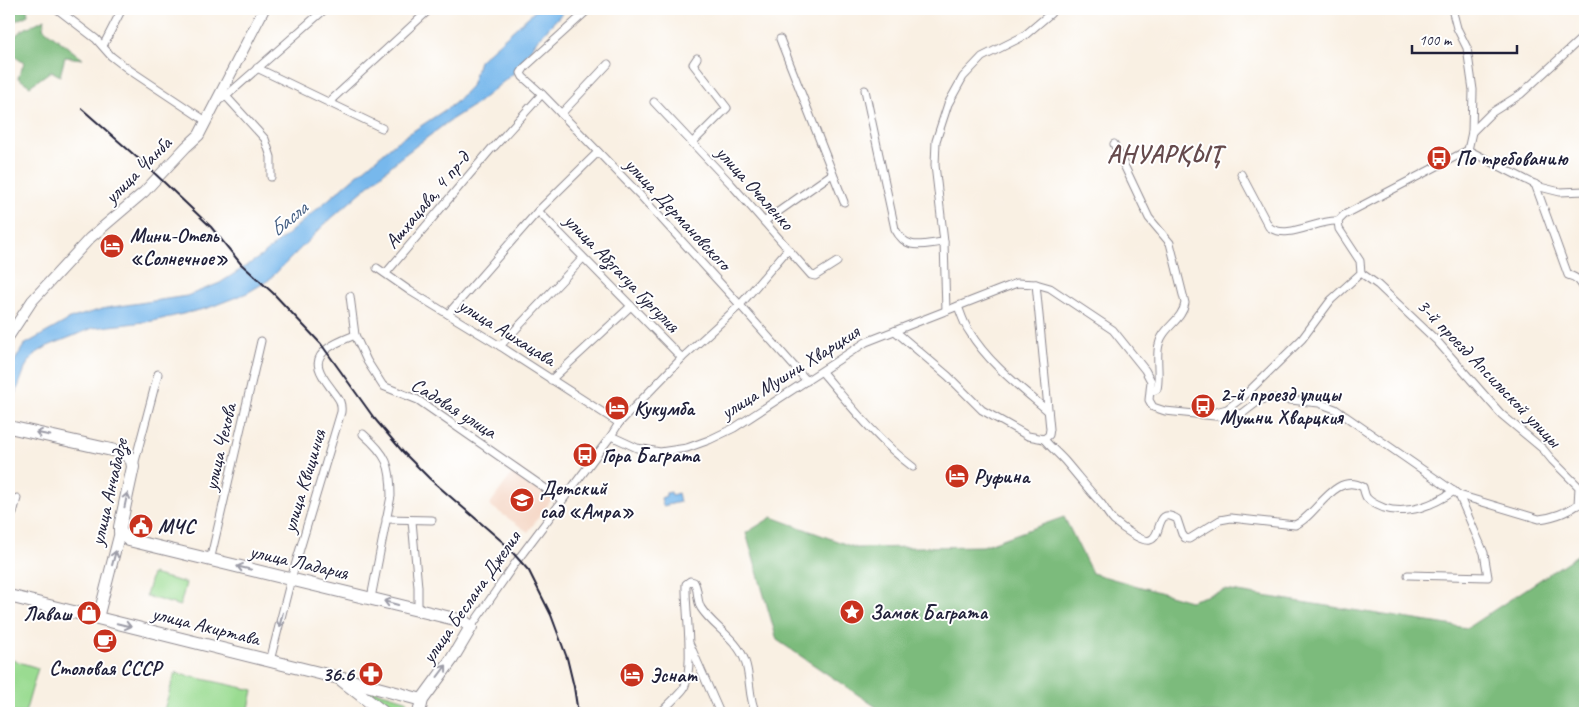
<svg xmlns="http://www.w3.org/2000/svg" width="1594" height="722" viewBox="0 0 1594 722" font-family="Caveat,sans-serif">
<rect width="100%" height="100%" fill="#fff"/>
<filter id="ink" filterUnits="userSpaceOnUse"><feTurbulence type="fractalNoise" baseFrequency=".02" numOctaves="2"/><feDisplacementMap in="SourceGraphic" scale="10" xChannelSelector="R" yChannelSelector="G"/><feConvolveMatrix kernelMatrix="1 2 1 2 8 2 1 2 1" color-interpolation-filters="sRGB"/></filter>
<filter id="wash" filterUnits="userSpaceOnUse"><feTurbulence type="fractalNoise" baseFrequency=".0096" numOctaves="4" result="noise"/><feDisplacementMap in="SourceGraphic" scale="20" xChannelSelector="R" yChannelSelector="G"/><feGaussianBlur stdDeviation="1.12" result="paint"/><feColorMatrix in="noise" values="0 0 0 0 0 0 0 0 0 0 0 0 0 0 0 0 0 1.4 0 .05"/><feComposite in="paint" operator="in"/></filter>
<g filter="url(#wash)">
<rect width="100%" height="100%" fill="#f9f0e3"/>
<!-- built -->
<path fill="#f4d3c0" d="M517 467 555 495 528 532 489 505Z"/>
<!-- green -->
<g fill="#9adb91" stroke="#5e7e66">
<path d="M152 574 186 583 180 606 146 596Z"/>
<path d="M9 659 38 668 25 713H9Z"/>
<path d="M175 673 253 690 248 713H163Z"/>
<path d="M357 686 406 700C408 705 406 709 403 713H394Z"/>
</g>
<!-- forest -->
<g fill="#7bbb7b" stroke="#4e6e5b">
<path d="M9 9H27L28 15 9 24Z"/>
<path d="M45 19 43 28 83 59 65 57 60 76 51 71 30 86 18 78 24 63 14 56H9V41L22 30Z"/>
<path d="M772 517 856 548 983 546 1064 517 1092 573 1190 601 1225 590 1467 628 1585 550V713H1089L1091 709 1064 713H885L777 640 746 533Z"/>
</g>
<!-- water -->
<g fill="#77b8ec" stroke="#4c6d94">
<path d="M537 9H566L538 39 514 73 476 104 449 121 400 158 325 224 269 280 247 293 208 308 153 321 93 328 48 346 35 354 26 366 9 411V371L24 345 72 318 106 308 187 296 220 283 263 255 395 143 454 104 471 86 479 61Z"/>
<path d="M671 492 672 495 678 493 680 502 663 506 661 498 666 496V493Z"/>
</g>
</g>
<g filter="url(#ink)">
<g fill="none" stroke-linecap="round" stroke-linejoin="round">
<defs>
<g id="street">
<path d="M57 9 96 39 111 56 128 69 206 121"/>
<path d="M589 9 525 67 521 73 523 77 542 94 639 194 740 305 807 381"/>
<path d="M1452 9 1457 28 1467 48 1473 90 1472 132 1468 150"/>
<path d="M780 39 844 202"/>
<path d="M103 46 122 9"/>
<path d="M257 68 382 128"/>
<path d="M865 90 895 229C907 252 922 244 944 242"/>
<path d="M224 94 265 139 271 157V177"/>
<path d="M217 101 225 97 325 9"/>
<path d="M329 102 430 9"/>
<path d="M654 102 731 184 811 275 815 276 837 262"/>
<path d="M561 114 608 64"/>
<path d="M1472 132 1491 113 1521 94 1585 35"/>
<path d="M692 143 727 108 693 64 697 58"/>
<path d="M1114 144 1149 218 1170 243 1185 303C1183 317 1170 324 1163 335 1153 350 1161 372 1157 389L1151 392"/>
<path d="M494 147 542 94"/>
<path d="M1468 150 1540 187 1560 192 1585 191"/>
<path d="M1241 174 1269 227C1287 241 1318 219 1338 221"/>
<path d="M1535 184 1568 275C1577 277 1581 282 1585 291"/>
<path d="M538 211 682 358"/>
<path d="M765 221 832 174"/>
<path d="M377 268 410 291 500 346 619 423"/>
<path d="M386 273 492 148"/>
<path d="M1361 273 1378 285 1437 341 1501 414 1543 449 1552 460 1579 487 1578 505"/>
<path d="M1036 284 1050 429 1049 435 1044 439"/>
<path d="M350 296 355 335 367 361 383 386 418 400 562 500"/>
<path d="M958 306C961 314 964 324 969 331 988 363 1020 387 1048 411"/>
<path d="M946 311 944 242 935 165 936 141 948 104 963 77 982 57 1024 36 1051 13 1052 9"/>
<path d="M448 314 538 211 598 152"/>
<path d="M895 331 948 376 982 410 1028 436 1044 439"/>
<path d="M500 346 583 258"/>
<path d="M822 372C850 405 878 441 913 467"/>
<path d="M551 380 631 306"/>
<path d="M1212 413 1227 409 1243 397 1302 339 1331 300 1361 273 1360 261 1339 229 1338 221 1344 215 1468 150"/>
<path d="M363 434C387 455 391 465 391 496L371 598"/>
<path d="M611 436 637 448 660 452 687 448 709 440 734 428 866 342 1017 283 1036 284 1050 288 1113 330 1145 370 1151 381 1149 400 1153 407 1165 411 1225 417 1243 413 1260 400 1271 398 1319 403 1335 409 1459 495 1539 519C1557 517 1571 511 1585 499"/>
<path d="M1044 439C1050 447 1058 453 1065 461 1077 475 1088 489 1100 502 1105 508 1108 515 1114 521 1120 526 1142 543 1150 540 1163 536 1155 506 1177 519L1182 534 1185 538 1189 539 1220 520 1231 518 1295 525C1317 516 1334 471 1363 487 1364 490 1365 496 1367 498 1371 503 1379 506 1384 508 1408 516 1435 504 1454 491"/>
<path d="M134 465 158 374"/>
<path d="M9 519 13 513 17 498"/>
<path d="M386 519 432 520"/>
<path d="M412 521 418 587V610"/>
<path d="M210 561 261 341"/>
<path d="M1408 575 1488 577 1484 553 1459 495"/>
<path d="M471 627 516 562 611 436 619 423 682 358 740 305 788 249"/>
<path d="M690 645 720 713"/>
<path d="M270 661 291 579 341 412C342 402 339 399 333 391 328 384 321 376 319 368 313 350 343 340 355 335"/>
<path d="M660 713C666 707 680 694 684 688 695 666 685 610 686 584L690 581 694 582C699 590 696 599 701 608 713 627 737 638 745 661 751 677 748 698 756 713"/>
</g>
<g id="secondary">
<path d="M9 336 32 301 90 238 144 192 186 147 199 135 264 9"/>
<path d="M98 618 120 532"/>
</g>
<g id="highway">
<path d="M9 427 116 451 128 456 132 461 133 467 120 527V532L129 540 463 621 471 627 452 659 422 700 419 713"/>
<path d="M9 596 339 678 384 713"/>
<path d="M344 679 422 700"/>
</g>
</defs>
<!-- street casing -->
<use href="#street" stroke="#8e898f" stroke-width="9"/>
<!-- secondary casing -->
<use href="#secondary" stroke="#8e898f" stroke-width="12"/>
<!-- highway casing -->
<use href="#highway" stroke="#8e898f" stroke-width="14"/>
<!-- street -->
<use href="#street" stroke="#fff" stroke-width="7"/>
<!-- secondary -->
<use href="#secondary" stroke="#fff" stroke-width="10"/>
<!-- highway -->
<use href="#highway" stroke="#fff" stroke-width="12"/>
<!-- rail -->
<path stroke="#22223b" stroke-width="2" d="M82 109 149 168 211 227 241 264 273 293 321 344 374 418 403 452 430 479 505 544 529 571 551 615 567 658 574 687 578 713"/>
</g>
<!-- one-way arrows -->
<defs><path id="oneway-shaft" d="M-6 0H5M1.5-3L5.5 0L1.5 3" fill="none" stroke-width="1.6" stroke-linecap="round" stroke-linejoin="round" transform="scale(1.25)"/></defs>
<g stroke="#9c9ca7">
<use href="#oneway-shaft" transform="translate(43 434) rotate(-168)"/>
<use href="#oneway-shaft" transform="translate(126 500) rotate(-78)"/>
<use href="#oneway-shaft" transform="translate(114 558) rotate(-75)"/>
<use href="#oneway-shaft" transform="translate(244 568) rotate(-167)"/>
<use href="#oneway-shaft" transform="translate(391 603) rotate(-165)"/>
<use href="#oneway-shaft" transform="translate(281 620) rotate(104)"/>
<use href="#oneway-shaft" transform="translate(124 625) rotate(14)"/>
<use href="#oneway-shaft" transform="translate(442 671) rotate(-53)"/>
</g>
</g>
<!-- icons -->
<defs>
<symbol id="bus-disc" viewBox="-11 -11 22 22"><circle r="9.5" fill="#c8321e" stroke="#fff"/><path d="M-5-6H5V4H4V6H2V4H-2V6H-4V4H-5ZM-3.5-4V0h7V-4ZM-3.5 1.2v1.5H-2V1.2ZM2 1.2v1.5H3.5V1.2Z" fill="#fff"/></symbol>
<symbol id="hotel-disc" viewBox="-11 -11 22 22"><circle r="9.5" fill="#c8321e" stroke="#fff"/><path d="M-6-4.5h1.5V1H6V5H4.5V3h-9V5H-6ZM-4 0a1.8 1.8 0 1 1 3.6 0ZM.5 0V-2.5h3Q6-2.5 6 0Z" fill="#fff"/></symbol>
<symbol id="school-disc" viewBox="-11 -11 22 22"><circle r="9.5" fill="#c8321e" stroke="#fff"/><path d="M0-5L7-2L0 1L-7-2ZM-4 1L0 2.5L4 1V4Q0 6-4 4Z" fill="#fff"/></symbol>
<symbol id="civic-disc" viewBox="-11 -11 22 22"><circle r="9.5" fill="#c8321e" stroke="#fff"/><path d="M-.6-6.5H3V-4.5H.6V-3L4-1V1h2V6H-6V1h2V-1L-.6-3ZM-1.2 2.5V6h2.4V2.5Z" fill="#fff"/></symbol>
<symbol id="sight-disc" viewBox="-11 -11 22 22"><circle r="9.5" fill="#c8321e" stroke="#fff"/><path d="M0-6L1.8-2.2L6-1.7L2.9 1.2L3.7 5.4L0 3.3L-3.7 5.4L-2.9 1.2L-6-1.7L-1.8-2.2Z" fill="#fff"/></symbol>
<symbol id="shop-disc" viewBox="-11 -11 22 22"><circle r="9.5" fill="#c8321e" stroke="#fff"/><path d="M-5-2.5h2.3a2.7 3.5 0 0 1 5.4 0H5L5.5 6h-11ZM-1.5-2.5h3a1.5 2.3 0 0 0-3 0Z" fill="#fff"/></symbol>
<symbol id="cafe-disc" viewBox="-11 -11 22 22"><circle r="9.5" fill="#c8321e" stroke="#fff"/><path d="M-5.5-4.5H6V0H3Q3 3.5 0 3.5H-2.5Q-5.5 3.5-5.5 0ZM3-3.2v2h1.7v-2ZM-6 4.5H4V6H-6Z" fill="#fff"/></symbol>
<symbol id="pharmacy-disc" viewBox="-11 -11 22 22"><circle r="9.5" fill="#c8321e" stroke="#fff"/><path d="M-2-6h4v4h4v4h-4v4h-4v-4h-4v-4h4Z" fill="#fff"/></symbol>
</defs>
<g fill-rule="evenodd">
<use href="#bus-disc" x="1425" y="144" width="28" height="28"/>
<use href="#hotel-disc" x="98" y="232" width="28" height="28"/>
<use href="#bus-disc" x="1189" y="392" width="28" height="28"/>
<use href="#hotel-disc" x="603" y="394" width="28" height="28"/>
<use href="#bus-disc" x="571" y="441" width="28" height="28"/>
<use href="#hotel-disc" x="943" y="462" width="28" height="28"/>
<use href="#school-disc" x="508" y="486" width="28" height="28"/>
<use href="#civic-disc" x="127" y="512" width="28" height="28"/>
<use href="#sight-disc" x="838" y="598" width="28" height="28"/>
<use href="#shop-disc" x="75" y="599" width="28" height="28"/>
<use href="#cafe-disc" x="91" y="627" width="28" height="28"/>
<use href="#pharmacy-disc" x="357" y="660" width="28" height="28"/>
<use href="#hotel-disc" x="618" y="661" width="28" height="28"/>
</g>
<g text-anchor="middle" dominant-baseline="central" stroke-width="4" stroke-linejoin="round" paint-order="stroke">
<!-- poi labels -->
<g font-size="20" font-weight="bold" fill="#22223b" stroke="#fff" text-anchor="start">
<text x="1456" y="158">По требованию</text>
<text x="130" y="235">Мини-Отель<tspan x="130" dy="23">«Солнечное»</tspan></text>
<text x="1220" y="394">2-й проезд улицы<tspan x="1220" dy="23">Мушни Хварцкия</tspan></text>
<text x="634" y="408">Кукумба</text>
<text x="602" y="455">Гора Баграта</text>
<text x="974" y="476">Руфина</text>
<text x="540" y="488">Детский<tspan x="540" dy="23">сад «Амра»</tspan></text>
<text x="158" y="526">МЧС</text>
<text x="870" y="612">Замок Баграта</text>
<text x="72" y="613" text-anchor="end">Лаваш</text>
<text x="105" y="668" text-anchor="middle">Столовая СССР</text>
<text x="354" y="674" text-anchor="end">36.6</text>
<text x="650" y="675">Эснат</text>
</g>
<!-- street labels -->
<g font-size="20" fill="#22223b" stroke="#fff">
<text transform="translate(138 170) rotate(-45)">улица Чанба</text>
<text transform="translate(755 188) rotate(48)">улица Очаленко</text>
<text transform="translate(427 200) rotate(-50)">Ашхацава, 4 пр-д</text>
<text transform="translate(678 214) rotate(47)">улица Дермановского</text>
<text transform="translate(622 273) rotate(46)">улица Абзгагуа Гургулия</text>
<text transform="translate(507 332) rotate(32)">улица Ашхацава</text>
<text transform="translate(790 372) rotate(-32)">улица Мушни Хварцкия</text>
<text transform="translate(1489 373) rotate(46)">3-й проезд Апсильской улицы</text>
<text transform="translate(454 408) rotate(32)">Садовая улица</text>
<text transform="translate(220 447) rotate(-77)">улица Чехова</text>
<text transform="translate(304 481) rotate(-73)">улица Квициния</text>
<text transform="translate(109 492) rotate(-77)">улица Анчабадзе</text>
<text transform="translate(299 562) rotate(13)">улица Ладария</text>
<text transform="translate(471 597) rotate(-55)">улица Беслана Джелия</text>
<text transform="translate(206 626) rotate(14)">улица Акиртава</text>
</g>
<!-- water labels -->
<g font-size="21" font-style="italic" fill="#445e82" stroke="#fff">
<text transform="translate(288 219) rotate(-40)">Басла</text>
</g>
<!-- district labels -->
<g font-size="25" font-weight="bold" letter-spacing="1" fill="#664b4d" stroke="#fff">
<text x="1165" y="154">АНУАРҚЫҬ</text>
</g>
</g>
<!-- margin -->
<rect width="1594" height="722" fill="none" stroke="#fff" stroke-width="30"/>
<!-- scale -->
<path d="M1412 45v8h105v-8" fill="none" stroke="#22223b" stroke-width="2.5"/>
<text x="1419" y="45" font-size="15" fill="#22223b" stroke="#ffffff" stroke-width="4" paint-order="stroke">100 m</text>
</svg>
